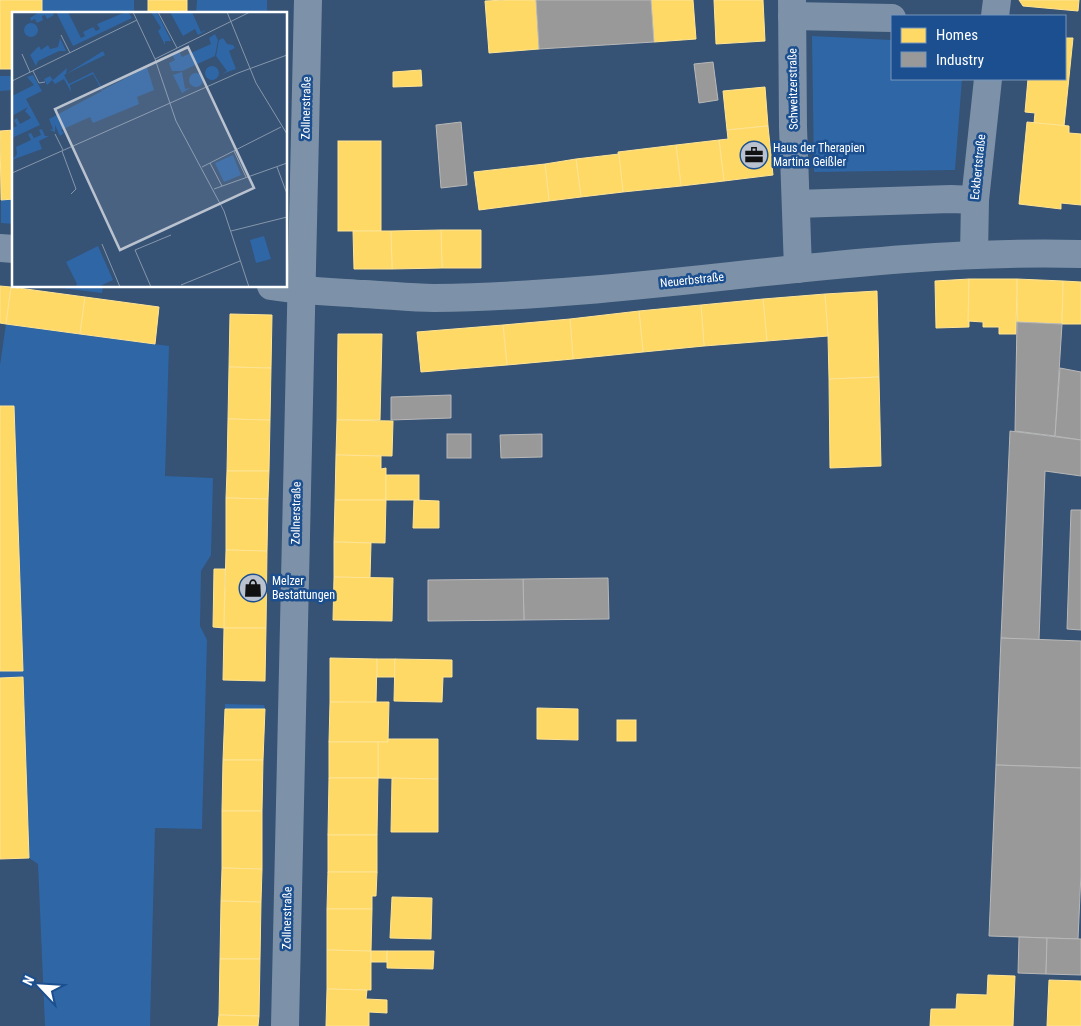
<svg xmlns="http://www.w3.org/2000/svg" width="1081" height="1026" viewBox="0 0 1081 1026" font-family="'Roboto Condensed',sans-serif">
<rect width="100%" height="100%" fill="#365274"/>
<!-- green -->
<g fill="#2f66a5">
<rect x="42" y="0" width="92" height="14"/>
<path d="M197 0H267V14H196Z"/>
<path d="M812 36 892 40V79H962L955 170 814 172Z"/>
<path d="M0 76H14V90L0 91Z"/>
<path d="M14 199V224L1 223V200Z"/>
<path d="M62 286H103L102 293 61 288Z"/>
<path d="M6 324 169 346 165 476 213 478 211 555 201 571 200 626 207 640 202 829 155 828 150 1026H45L38 864 29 858 23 678H0V671L23 670 14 406H0V365Z"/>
<path d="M225 704 264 705 265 709H225Z"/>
</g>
<!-- homes -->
<g fill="#ffd966" stroke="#ffe494">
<path d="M0 0H42V14H14V69H0Z"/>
<rect x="148" y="0" width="39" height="14"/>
<path d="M505 0H536L539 49 489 53 485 1Z"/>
<path d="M651 0H693L696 39 654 42Z"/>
<path d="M714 0H763L765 41 716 44Z"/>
<path d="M1019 0H1079L1078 11 1023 6Z"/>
<path d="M1065 38H1073L1064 126 1034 123 1035 113 1025 112 1028 79H1065Z"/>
<path d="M421 70 422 86 393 87V72Z"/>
<path d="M765 87 768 126 727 130 723 91Z"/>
<path d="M1027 122 1069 126V133L1081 134V205L1061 203V209L1019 204Z"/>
<path d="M768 126 773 175 724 181 719 140 728 139 727 130Z"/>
<path d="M14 130V199L1 200 0 131Z"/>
<path d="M719 140 724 181 681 186 676 145Z"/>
<rect x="338" y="141" width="43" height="90"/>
<path d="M676 145 681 186 623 192 618 152Z"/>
<path d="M619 154 623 192 581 197 576 159Z"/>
<path d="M576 159 581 197 549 201 545 164Z"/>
<path d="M545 164 549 201 479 210 474 172Z"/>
<path d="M441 230H481V268H442Z"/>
<path d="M441 230 442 268 392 269 391 231Z"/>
<path d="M353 231H391L392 269H354Z"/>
<path d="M969 279V327L936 328 935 281Z"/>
<path d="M969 279H1017L1016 334H999V327H983V322L968 321Z"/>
<path d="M1017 279 1063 281 1062 324 1017 322Z"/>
<path d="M1063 281 1081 282V324H1062Z"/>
<path d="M0 286 11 287 6 324 0 323Z"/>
<path d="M11 287 85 297 80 334 6 324Z"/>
<path d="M877 291 879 377 829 379 828 336 825 294Z"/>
<path d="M825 294 828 336 767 341 763 299Z"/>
<path d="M85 297 159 307 155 344 80 334Z"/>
<path d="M763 299 767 341 704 346 701 305Z"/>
<path d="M701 305 704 346 643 352 639 311Z"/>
<path d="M639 311 643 352 573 359 570 319Z"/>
<path d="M230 314 272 315 271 368 229 367Z"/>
<path d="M570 319 573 359 507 365 503 325Z"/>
<path d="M503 325 507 365 421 372 417 332Z"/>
<path d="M338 334H382L380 420H337Z"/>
<path d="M229 367 271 368 270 420 228 419Z"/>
<path d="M879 377 881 466 830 468 829 379Z"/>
<path d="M0 406H14L23 671H0Z"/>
<path d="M228 419 270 420 269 471H227Z"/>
<path d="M337 420 393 421 392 456 336 455Z"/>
<path d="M336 455 381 456V469L386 468V500H335Z"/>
<path d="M227 471H269L268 499 226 498Z"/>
<rect x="386" y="475" width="33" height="25"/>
<path d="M226 498 268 499 267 551 226 550Z"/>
<path d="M335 500H386L385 543 334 542Z"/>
<path d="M414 500 439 501V528H413Z"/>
<path d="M334 542 371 543 370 578 334 577Z"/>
<path d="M226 550 267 551 266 628H224Z"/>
<path d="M214 569H225L224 628 213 627Z"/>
<path d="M334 577 393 578 392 621 333 620Z"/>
<path d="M224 628H266L265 681 223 680Z"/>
<path d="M330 658 377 659 376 703 330 702Z"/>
<rect x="377" y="659" width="18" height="18"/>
<path d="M395 659 452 660V677H443L442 702 394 701Z"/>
<path d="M23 677 29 858 0 859V678Z"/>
<path d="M330 702H389L388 742H329Z"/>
<path d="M537 708 578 709V740L537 739Z"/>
<path d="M225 709H265L263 760H223Z"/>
<rect x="617" y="720" width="19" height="21"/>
<path d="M388 739H438V779L378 778V742H388Z"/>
<rect x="329" y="742" width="49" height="36"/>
<path d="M223 760H263L262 811H222Z"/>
<path d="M329 778H378L377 835H328Z"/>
<path d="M392 778 438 779V832H391Z"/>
<path d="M222 811H262V869L222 868Z"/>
<rect x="328" y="835" width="49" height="37"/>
<path d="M222 868 262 869 261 902 221 901Z"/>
<path d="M328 872H377L376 896H372V909H327Z"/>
<path d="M392 897 432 898 431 939 390 938Z"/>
<path d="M221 901 261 902 260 959H220Z"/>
<path d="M327 909H372L371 951 327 950Z"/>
<path d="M327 950 371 951V990L327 989Z"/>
<rect x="371" y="951" width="16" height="11"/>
<path d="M387 951H434L433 969 387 968Z"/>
<path d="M220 959H260L259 1016 219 1015Z"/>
<path d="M988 975 1015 976 1013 1026H930L931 1009H956L957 994 987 995Z"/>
<path d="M1049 980 1081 981V1026H1047Z"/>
<path d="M327 989 367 990 366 999 387 1000V1013L369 1012V1026H326Z"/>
<path d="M219 1015 259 1016 258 1026H218Z"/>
</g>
<!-- industry -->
<g fill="#999" stroke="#b8b8b8">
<path d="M536 0H651L654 42 539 49Z"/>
<path d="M713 62 718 100 699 103 694 64Z"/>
<path d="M461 122 467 185 441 188 436 125Z"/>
<path d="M1017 322 1062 324 1055 436 1015 431Z"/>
<path d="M1060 368 1081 372V440L1055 436Z"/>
<path d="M451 395V418L391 420V397Z"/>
<path d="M1010 431 1081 440V476L1045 471 1039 640 1001 638Z"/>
<rect x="447" y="434" width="24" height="24"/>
<path d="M542 434V457L501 458 500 435Z"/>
<path d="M1071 510H1081V630L1067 629Z"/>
<path d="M608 578 609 619 524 620 523 579Z"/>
<path d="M523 579 524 620 428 621V580Z"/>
<path d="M1001 638 1081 641V768L996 765Z"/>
<path d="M996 765 1081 768V873L1078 939 989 936Z"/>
<path d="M1019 937 1047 938 1046 974 1018 973Z"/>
<path d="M1047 938 1081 939V975L1046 974Z"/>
</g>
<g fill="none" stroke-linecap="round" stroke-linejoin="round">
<!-- minor -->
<g stroke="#7d92a8" stroke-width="28">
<path d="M792 0 793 127 798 269"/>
<path d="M792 16 892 18"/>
<path d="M995 16 997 0"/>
<path d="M796 204 951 199 975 200"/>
<path d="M0 248 14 249"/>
<path d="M974 255 975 200 988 79"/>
<path d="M271 286C302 291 333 292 364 294 387 295 411 298 434 298 650 296 864 248 1081 254"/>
<path d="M285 1026 308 0"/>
</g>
</g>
<!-- icons -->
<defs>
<symbol id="office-disc" viewBox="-11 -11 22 22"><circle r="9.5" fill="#b9c2ce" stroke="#1b4f8f"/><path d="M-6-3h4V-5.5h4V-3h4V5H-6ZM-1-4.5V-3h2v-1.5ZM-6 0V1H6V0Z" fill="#111"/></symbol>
<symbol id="shop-disc" viewBox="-11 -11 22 22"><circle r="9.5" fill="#b9c2ce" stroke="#1b4f8f"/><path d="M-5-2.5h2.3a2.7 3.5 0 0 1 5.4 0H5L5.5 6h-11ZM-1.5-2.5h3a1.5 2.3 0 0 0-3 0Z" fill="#111"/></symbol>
</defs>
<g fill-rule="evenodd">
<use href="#office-disc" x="738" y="139" width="32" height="32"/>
<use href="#shop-disc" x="237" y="572" width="32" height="32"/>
</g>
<g text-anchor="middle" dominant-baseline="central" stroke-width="5" stroke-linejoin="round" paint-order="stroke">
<!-- street labels -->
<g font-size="12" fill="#fff" stroke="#1b4f8f">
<text transform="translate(793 89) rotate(-91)">Schweitzerstraße</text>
<text transform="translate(306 108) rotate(-89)">Zollnerstraße</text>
<text transform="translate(978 167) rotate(-84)">Eckbertstraße</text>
<text transform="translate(692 280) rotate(-6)">Neuerbstraße</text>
<text transform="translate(296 513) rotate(-89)">Zollnerstraße</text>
<text transform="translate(287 918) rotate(-89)">Zollnerstraße</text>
</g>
<!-- poi labels -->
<g font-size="12" fill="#fff" stroke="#1b4f8f" text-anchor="start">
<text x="773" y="148">Haus der Therapien<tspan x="773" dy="14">Martina Geißler</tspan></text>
<text x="272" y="581">Melzer<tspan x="272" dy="14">Bestattungen</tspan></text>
</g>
</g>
<!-- overview -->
<g transform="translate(12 12)">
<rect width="275" height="275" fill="#365274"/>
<path d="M27 0H41L42 3 35 7 33 3 30 4 31 8 25 11 23 7 19 9 18 6ZM44 0H56L69 26 73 24 71 20 81 15 84 19 88 17 85 12 109 2 116 0 120 6 61 34ZM139 0H145L159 29H153V33L146 19 149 16ZM158 0H180L189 20 195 18 186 23 183 17 171 24ZM12 18a7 7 0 1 1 14 0a7 7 0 1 1-14 0ZM203 22 206 28 203 44 170 59H160L157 51 163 48 160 42 167 39 170 45 190 36 199 32 197 26ZM48 26 54 39H47L26 49 24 54 18 43 27 34 29 38 36 33 38 37 46 35ZM211 26 215 32 221 33 223 36 217 39 224 57 210 62 215 59 204 44 207 28ZM91 39 93 43 52 63 57 72 81 60 91 78 135 55 142 78 125 85 127 92 81 111 78 105 49 118 52 121 48 124 43 113V120L38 118 41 117 37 107 90 79 81 62 58 73 59 80 52 67 43 72 40 68 35 73 32 67 38 64 41 68 55 56 54 62ZM193 61a7 7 0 1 1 14 0a7 7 0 1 1-14 0ZM170 60 173 77 178 76 170 81 161 63ZM177 68a7 7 0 1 1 14 0a7 7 0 1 1-14 0ZM21 63 30 79 14 87 28 113 0 126V116L5 114 2 108 5 106 8 112 19 106 13 99 16 95 0 104V84L22 73 15 65ZM30 117 33 124H37L27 129 30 137 0 148 5 142 4 135 19 128 16 122 19 121 22 126 29 123 27 118ZM221 143 229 163 212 170 203 151ZM252 224 259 247 244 251 238 228ZM86 234 101 268 86 275H63L65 272 54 250Z" fill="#2f66a5"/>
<path fill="none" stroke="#8697ac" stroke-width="1" d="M121 0 143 47 164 109 212 199 237 275M146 0 165 36M215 0 244 71 275 122M49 23 58 41M10 42 18 60M143 47 238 0M21 59 27 71 33 70M0 69 125 8M43 122 51 138M50 139 64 177 59 182M222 139 234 165M198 151 210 174M190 155 269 115M265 155 275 182M0 161 226 61 275 43M202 177 275 151M219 219 275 205M90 232 108 275M169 273 228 249M139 275 123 238 159 223"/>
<path fill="#b9c2ce" fill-opacity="0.15" stroke="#b9c2ce" stroke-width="2.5" d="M176 35 242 176 108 238 43 97Z"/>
<rect width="275" height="275" fill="none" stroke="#fff" stroke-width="2.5"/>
</g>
<!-- legend -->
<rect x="891" y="15" width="175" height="65" fill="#1b4f8f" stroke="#7695bc"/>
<rect x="901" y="28" width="25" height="15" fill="#ffd966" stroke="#7695bc"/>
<text x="936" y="40" font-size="15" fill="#ffffff">Homes</text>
<rect x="901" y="52" width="25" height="15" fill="#999999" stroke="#7695bc"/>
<text x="936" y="65" font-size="15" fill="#ffffff">Industry</text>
<!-- north arrow -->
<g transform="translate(40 986) rotate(295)" stroke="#1b4f8f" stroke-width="4" paint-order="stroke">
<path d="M0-4L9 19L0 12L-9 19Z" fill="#ffffff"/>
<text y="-8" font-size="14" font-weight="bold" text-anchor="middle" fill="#ffffff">N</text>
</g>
</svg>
